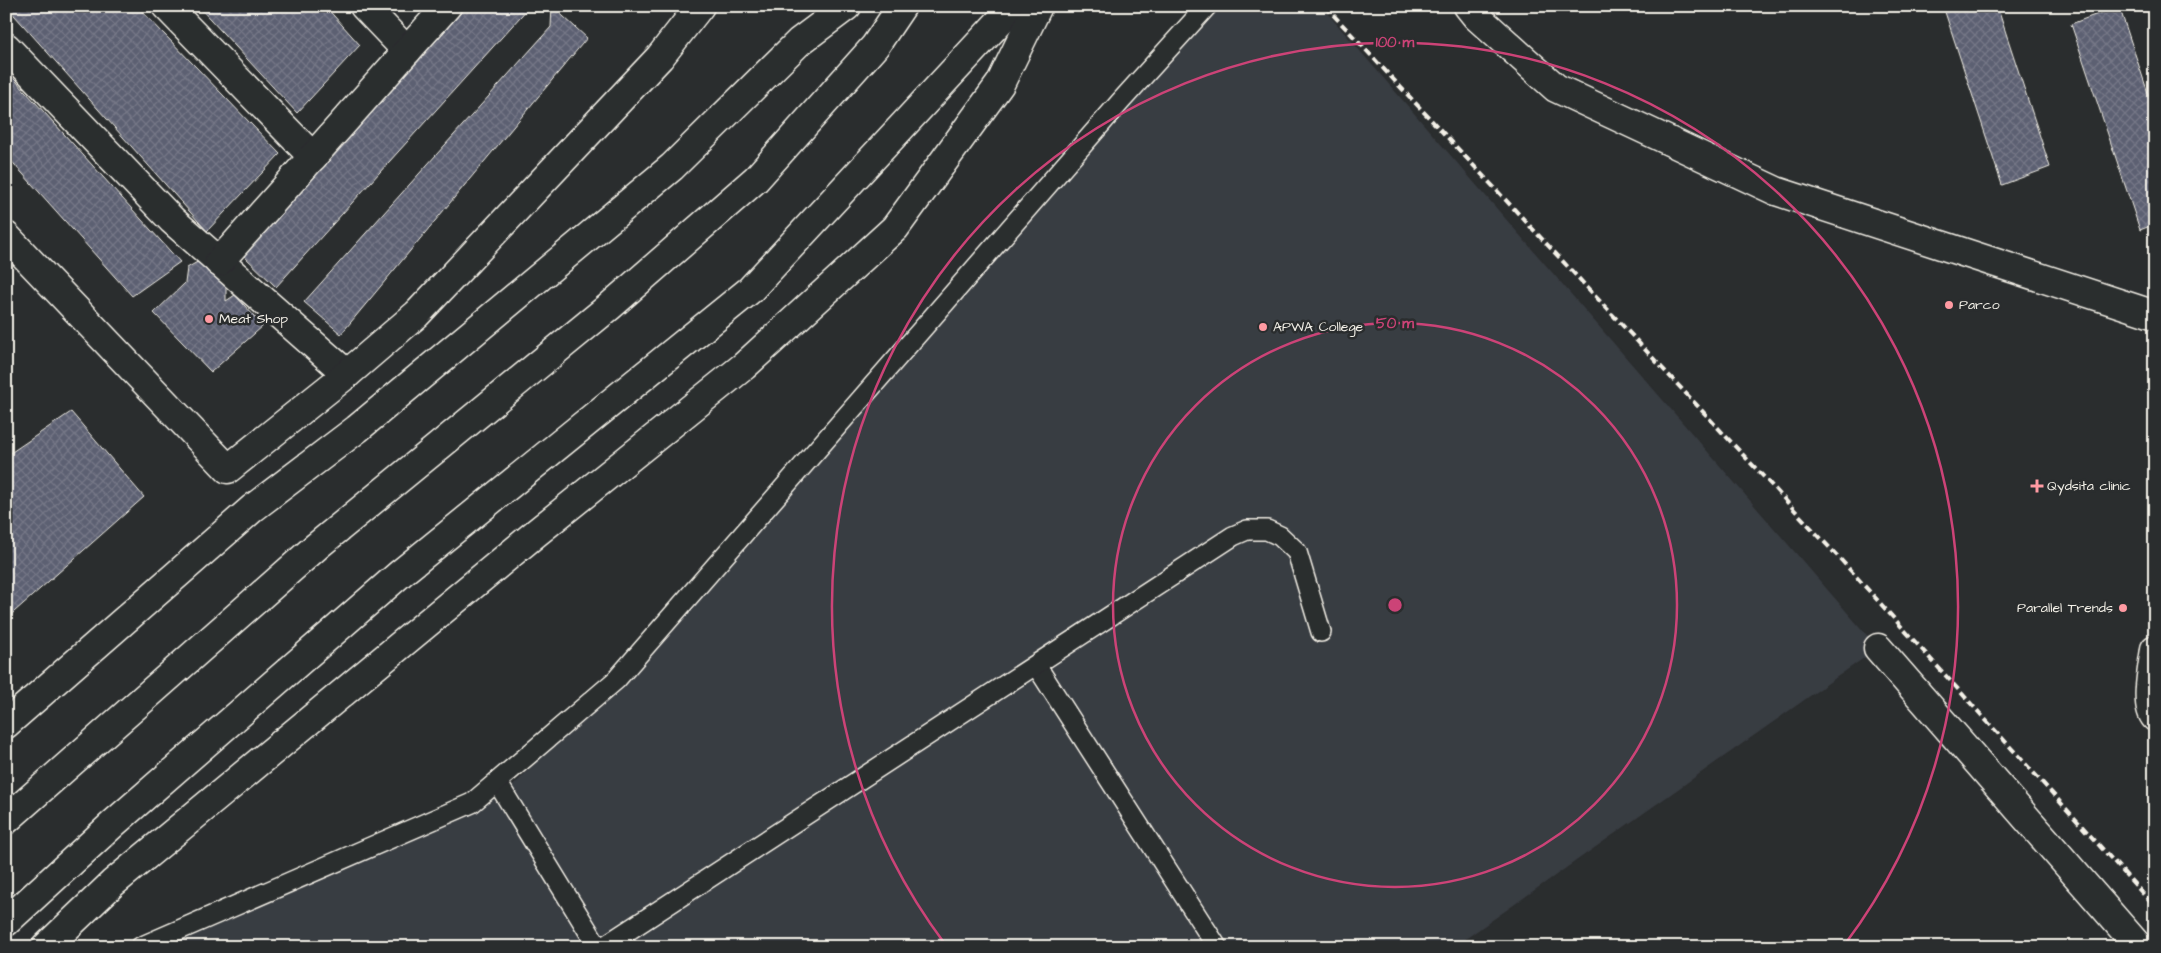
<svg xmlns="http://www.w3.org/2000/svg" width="2161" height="953" viewBox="0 0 2161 953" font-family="'Architects Daughter',sans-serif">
<defs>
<pattern id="building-cross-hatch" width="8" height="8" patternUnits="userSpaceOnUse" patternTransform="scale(1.25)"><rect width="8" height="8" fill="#5c6072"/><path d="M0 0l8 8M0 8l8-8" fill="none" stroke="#747786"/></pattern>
</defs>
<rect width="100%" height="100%" fill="#2a2d2e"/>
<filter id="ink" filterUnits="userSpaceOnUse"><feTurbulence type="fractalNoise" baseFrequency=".02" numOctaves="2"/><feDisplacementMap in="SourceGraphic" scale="10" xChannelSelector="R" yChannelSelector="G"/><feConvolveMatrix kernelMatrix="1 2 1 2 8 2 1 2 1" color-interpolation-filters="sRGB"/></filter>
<g filter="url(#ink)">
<!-- built -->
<path fill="#393c42" d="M1209 6H1321L1878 648 1454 947H140L472 803 505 794 616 680Z"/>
<!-- building -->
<g fill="url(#building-cross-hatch)" stroke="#f4f1e8">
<path d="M6 6H137L280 154 207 231Z"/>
<path d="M198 6H325L360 45 297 113Z"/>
<path d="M467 6H530L276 287 243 255Z"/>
<path d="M552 6 587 38 341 334 304 302 551 27Z"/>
<path d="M1943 6H1997L2050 167 2002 185Z"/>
<path d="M2119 6 2155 114V224L2140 230 2071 24Z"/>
<path d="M6 70 180 262 132 296 6 155Z"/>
<path d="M199 261 226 287V301L235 295 263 326 211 372 154 313 185 283 187 268Z"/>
<path d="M71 412 144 497 6 619V456Z"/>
</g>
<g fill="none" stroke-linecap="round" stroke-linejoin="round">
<defs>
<g id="lane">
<path d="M1036 665 1217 947"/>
<path d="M497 782 598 947"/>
<path d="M140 947 472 803 616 680 1121 101 1207 6"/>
<path d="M603 947 1233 536 1247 530H1267L1280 536 1297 552 1321 632"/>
</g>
<g id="street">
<path d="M166 6 313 157"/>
<path d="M364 6 407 51"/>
<path d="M1468 6 1476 16 1556 88 1776 191 2155 315"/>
<path d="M6 47 172 220 347 374"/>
<path d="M6 236 228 469 347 374 417 314 660 57 700 6"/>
<path d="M219 262 447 6"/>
<path d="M1878 648 2139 947"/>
<path d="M2155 649C2153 665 2144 705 2155 717"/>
</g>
<g id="highway">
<path d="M6 724 253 508 357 429 672 167 799 42 847 6"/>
<path d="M6 820 317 546 609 307 756 179 875 46 902 6"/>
<path d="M6 922 114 823 401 573 750 290 1014 6"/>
<path d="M46 947 113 883 536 533 744 366 895 228 1000 84 1038 6"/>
</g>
</defs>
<!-- lane casing -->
<use href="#lane" stroke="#f4f1e8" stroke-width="22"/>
<!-- street casing -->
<use href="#street" stroke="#f4f1e8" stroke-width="31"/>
<!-- highway casing -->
<use href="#highway" stroke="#f4f1e8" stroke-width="31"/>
<!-- lane -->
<use href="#lane" stroke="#2a2d2e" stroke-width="19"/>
<!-- street -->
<use href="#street" stroke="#2a2d2e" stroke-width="28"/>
<!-- highway -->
<use href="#highway" stroke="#2a2d2e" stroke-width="28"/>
<!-- rail -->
<path stroke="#f4f1e8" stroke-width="4" stroke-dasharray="8 4" stroke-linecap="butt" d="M1325 6 1842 561 2155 907"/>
</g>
</g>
<!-- distance rings -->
<g fill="none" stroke="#cc4377" stroke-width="2.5">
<circle cx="1395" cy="605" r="282"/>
<path d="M945 944A563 563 0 1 1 1845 944"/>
</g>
<!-- markers -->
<g fill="#ff9aa2" stroke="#2a2d2e" stroke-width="2">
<circle cx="1949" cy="305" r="5"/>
<circle cx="209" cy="319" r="5"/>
<circle cx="1263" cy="327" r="5"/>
<path d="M2034.5 478.5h5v5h5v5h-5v5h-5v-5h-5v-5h5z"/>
<circle cx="2123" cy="608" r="5"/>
</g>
<g text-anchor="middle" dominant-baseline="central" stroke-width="5" stroke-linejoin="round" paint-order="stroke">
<!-- poi labels -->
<g font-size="14" fill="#f4f1e8" stroke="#2a2d2e" text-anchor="start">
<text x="1959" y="305">Parco</text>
<text x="219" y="319">Meat Shop</text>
<text x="1273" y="327">APWA College</text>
<text x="2047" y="486">Qydsita clinic</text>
<text x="2113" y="608" text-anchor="end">Parallel Trends</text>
</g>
</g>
<circle cx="1395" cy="605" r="8" fill="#cc4377" stroke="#2a2d2e" stroke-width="2.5"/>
<g font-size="15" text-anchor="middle" font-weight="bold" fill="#cc4377" stroke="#2a2d2e" stroke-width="5" stroke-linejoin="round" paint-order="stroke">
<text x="1395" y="47">100 m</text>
<text x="1395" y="328">50 m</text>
</g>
<!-- margin -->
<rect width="2161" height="953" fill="none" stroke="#2a2d2e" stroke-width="25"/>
<rect x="12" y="12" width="2136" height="928" fill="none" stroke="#f4f1e8" stroke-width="2" filter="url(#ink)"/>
</svg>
